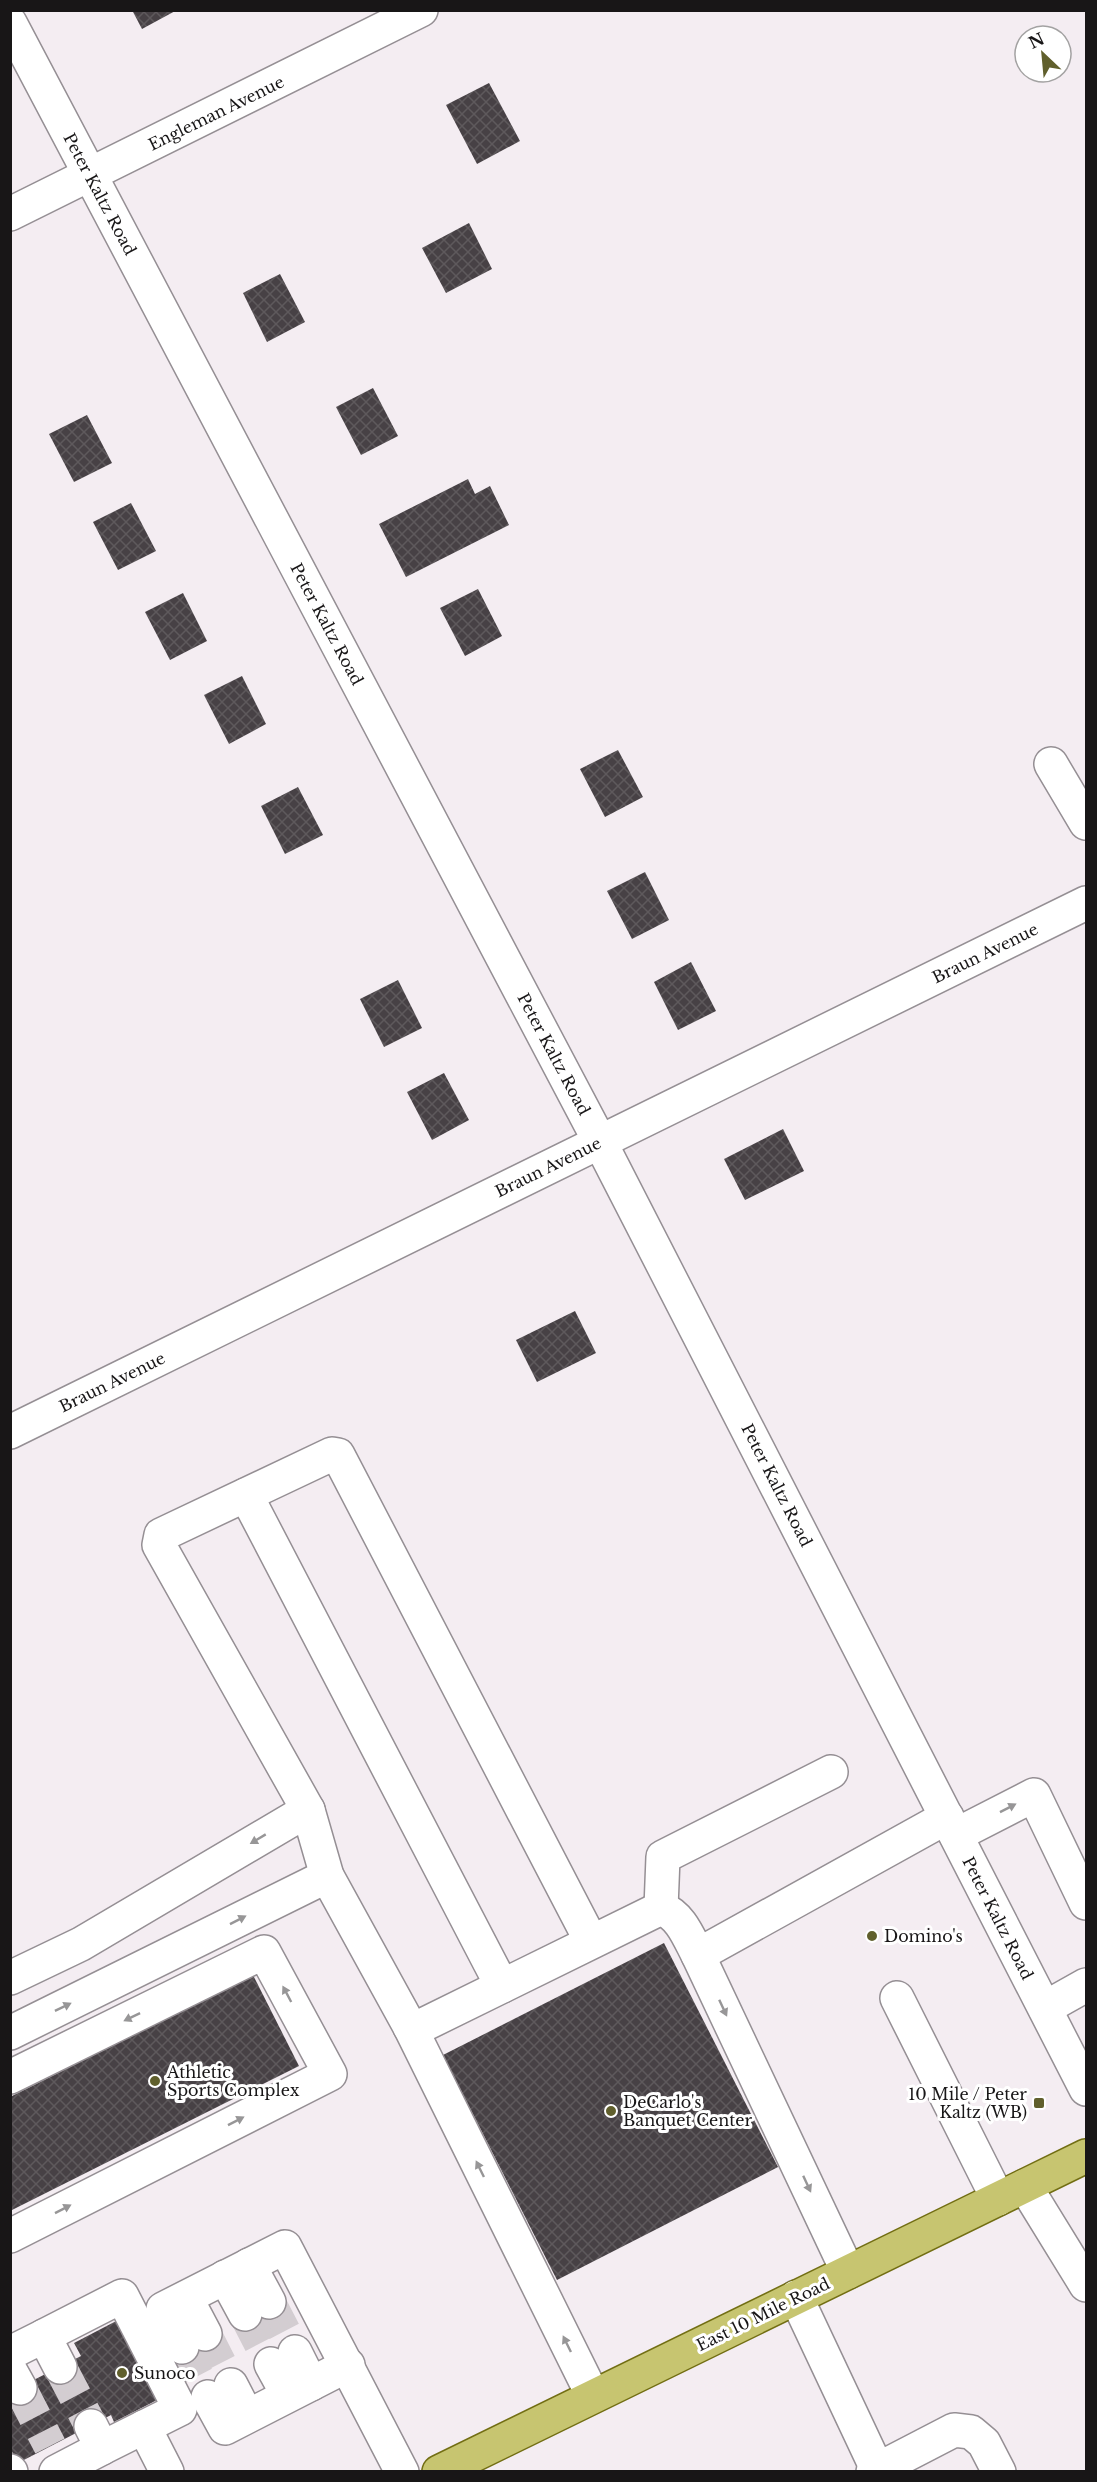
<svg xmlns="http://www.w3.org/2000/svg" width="1097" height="2482" viewBox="0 0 1097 2482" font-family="'Libre Baskerville',serif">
<defs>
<pattern id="building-cross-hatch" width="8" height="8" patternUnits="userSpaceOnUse" patternTransform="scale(1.5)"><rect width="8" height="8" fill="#474145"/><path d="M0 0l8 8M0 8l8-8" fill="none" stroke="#5e595c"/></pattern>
</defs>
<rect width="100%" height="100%" fill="#f4edf2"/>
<!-- building -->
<g fill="url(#building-cross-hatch)">
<path d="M132 10H177L142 29Z"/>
<path d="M489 83 520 141 477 164 446 105Z"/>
<path d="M469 223 492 269 446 293 422 248Z"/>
<path d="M280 274 305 322 267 342 243 293Z"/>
<path d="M373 388 398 436 361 455 336 407Z"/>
<path d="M87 415 112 463 74 482 49 434Z"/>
<path d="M468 479 475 494 490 486 509 525 406 577 379 524Z"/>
<path d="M131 503 156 551 118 570 93 522Z"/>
<path d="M478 589 502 636 465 656 440 608Z"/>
<path d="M183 593 207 641 170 660 145 612Z"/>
<path d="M242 676 266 724 229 744 204 695Z"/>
<path d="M618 750 643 797 605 817 580 769Z"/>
<path d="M298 787 323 835 285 854 261 806Z"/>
<path d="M645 872 669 920 632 939 607 891Z"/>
<path d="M691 962 716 1011 678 1030 654 982Z"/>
<path d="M398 980 422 1028 384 1047 360 999Z"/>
<path d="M444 1073 469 1120 432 1140 407 1092Z"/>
<path d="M783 1129 804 1171 745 1200 724 1159Z"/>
<path d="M575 1311 596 1353 537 1382 516 1340Z"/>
<path d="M664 1943 778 2167 557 2280 443 2055Z"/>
<path d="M253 1975 299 2066 10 2211V2097Z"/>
<path d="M122 2318 163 2397 114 2422 111 2415 18 2463 10 2448V2392L81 2356 74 2343Z"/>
</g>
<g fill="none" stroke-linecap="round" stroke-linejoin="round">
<!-- minor-tunnel -->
<g stroke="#d3cdd1" stroke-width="33" stroke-dasharray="33 16" stroke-linecap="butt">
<path d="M269 2302 295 2352"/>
<path d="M245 2314 271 2364"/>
<path d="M205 2334 231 2385"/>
<path d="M182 2347 208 2397"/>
<path d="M60 2367 91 2426"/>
<path d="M20 2388 50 2446"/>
</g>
<defs>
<g id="minor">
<path d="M10 23 600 1142 1086 2089"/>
<path d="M10 214 421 10"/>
<path d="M1051 764 1086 823"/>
<path d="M10 1432 1086 903"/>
<path d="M246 1495 502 1986"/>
<path d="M956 1835 1034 1795 1086 1903"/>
<path d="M661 1908 663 1857 831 1772"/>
<path d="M591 1941 338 1455 332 1454 161 1535 159 1545 308 1810 327 1876 410 2027 417 2028 661 1908C681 1916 688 1936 698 1955L848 2272"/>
<path d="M698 1955 947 1817"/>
<path d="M10 1978 81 1944 308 1810"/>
<path d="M897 1998 998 2199"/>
<path d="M1045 2008 1086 1985"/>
<path d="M410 2027 593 2396"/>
<path d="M10 2033 327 1876"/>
<path d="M10 2077 264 1952 330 2074 10 2236"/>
<path d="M1025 2186 1086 2285"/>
<path d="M249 2265 269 2302"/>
<path d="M225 2277 245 2314"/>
<path d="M796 2297 877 2469"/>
<path d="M186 2298 205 2334"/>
<path d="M44 2336 122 2296 180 2409 102 2448"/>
<path d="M182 2347 163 2309 285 2247 402 2472"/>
<path d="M295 2352 311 2384"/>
<path d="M10 2353 44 2336 60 2367"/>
<path d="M271 2364 288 2395"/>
<path d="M10 2370 20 2388"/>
<path d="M231 2385 247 2416"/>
<path d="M208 2397 225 2428 348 2365"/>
<path d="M144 2427 167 2472"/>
<path d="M10 2471 11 2472"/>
<path d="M56 2472 102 2448 91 2426"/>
<path d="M873 2472 954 2430 971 2432 984 2443 999 2472"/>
</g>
<path id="major" d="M439 2472 1086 2156"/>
</defs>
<!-- minor casing -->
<use href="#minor" stroke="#958f94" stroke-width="36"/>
<!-- major casing -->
<use href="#major" stroke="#726e13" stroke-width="36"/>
<!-- minor -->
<use href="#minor" stroke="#fff" stroke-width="33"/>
<!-- major -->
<use href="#major" stroke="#c7c570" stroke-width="33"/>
</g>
<!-- one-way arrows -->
<defs><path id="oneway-solid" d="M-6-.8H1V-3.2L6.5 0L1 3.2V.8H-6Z" transform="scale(1.5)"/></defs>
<g fill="#979697">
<use href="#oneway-solid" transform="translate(1008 1808) rotate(-27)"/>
<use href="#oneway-solid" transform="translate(258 1839) rotate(149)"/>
<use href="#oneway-solid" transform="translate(238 1920) rotate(-27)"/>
<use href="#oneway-solid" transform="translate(287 1994) rotate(-118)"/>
<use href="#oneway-solid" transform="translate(63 2007) rotate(-26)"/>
<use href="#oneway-solid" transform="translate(723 2008) rotate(65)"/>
<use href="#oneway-solid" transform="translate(132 2017) rotate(154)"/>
<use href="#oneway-solid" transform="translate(236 2121) rotate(-27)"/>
<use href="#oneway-solid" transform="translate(480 2169) rotate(-116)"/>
<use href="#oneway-solid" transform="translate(807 2184) rotate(65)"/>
<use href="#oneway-solid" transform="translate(63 2209) rotate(-27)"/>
<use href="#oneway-solid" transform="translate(567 2344) rotate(-116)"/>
</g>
<!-- markers -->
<g fill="#605f2c" stroke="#fff" stroke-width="2">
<circle cx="872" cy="1936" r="6"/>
<circle cx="155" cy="2081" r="6"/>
<rect x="1033" y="2097" width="12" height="12" rx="3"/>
<circle cx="611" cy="2111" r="6"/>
<circle cx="122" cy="2373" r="6"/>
</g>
<g text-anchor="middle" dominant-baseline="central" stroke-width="6" stroke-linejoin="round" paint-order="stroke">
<!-- street labels -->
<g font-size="16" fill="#181617" stroke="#fff">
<text transform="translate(216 113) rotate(-26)">Engleman Avenue</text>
<text transform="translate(100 194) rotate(62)">Peter Kaltz Road</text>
<text transform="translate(327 624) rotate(62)">Peter Kaltz Road</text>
<text transform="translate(985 953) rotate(-26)">Braun Avenue</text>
<text transform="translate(554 1054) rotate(62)">Peter Kaltz Road</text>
<text transform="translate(548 1167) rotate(-26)">Braun Avenue</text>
<text transform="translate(112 1382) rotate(-26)">Braun Avenue</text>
<text transform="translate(777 1485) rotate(63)">Peter Kaltz Road</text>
<text transform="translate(998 1918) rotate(63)">Peter Kaltz Road</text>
<text transform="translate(763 2314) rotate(-26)">East 10 Mile Road</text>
</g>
<!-- poi labels -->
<g font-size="16" fill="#181617" stroke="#fff" text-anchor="start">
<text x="884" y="1936">Domino's</text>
<text x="167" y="2072">Athletic<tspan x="167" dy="18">Sports Complex</tspan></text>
<text x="1027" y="2094" text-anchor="end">10 Mile / Peter<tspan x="1027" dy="18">Kaltz (WB)</tspan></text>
<text x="623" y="2102">DeCarlo's<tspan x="623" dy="18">Banquet Center</tspan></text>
<text x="134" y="2373">Sunoco</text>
</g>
</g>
<!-- border -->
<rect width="1097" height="2482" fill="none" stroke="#181617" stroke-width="24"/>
<!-- north arrow -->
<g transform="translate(1043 54) rotate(334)"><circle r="28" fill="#ffffff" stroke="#a3a2a2" stroke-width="1.5"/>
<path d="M0-4.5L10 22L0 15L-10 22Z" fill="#605f2c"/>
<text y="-9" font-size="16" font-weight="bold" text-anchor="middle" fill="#181617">N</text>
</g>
</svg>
